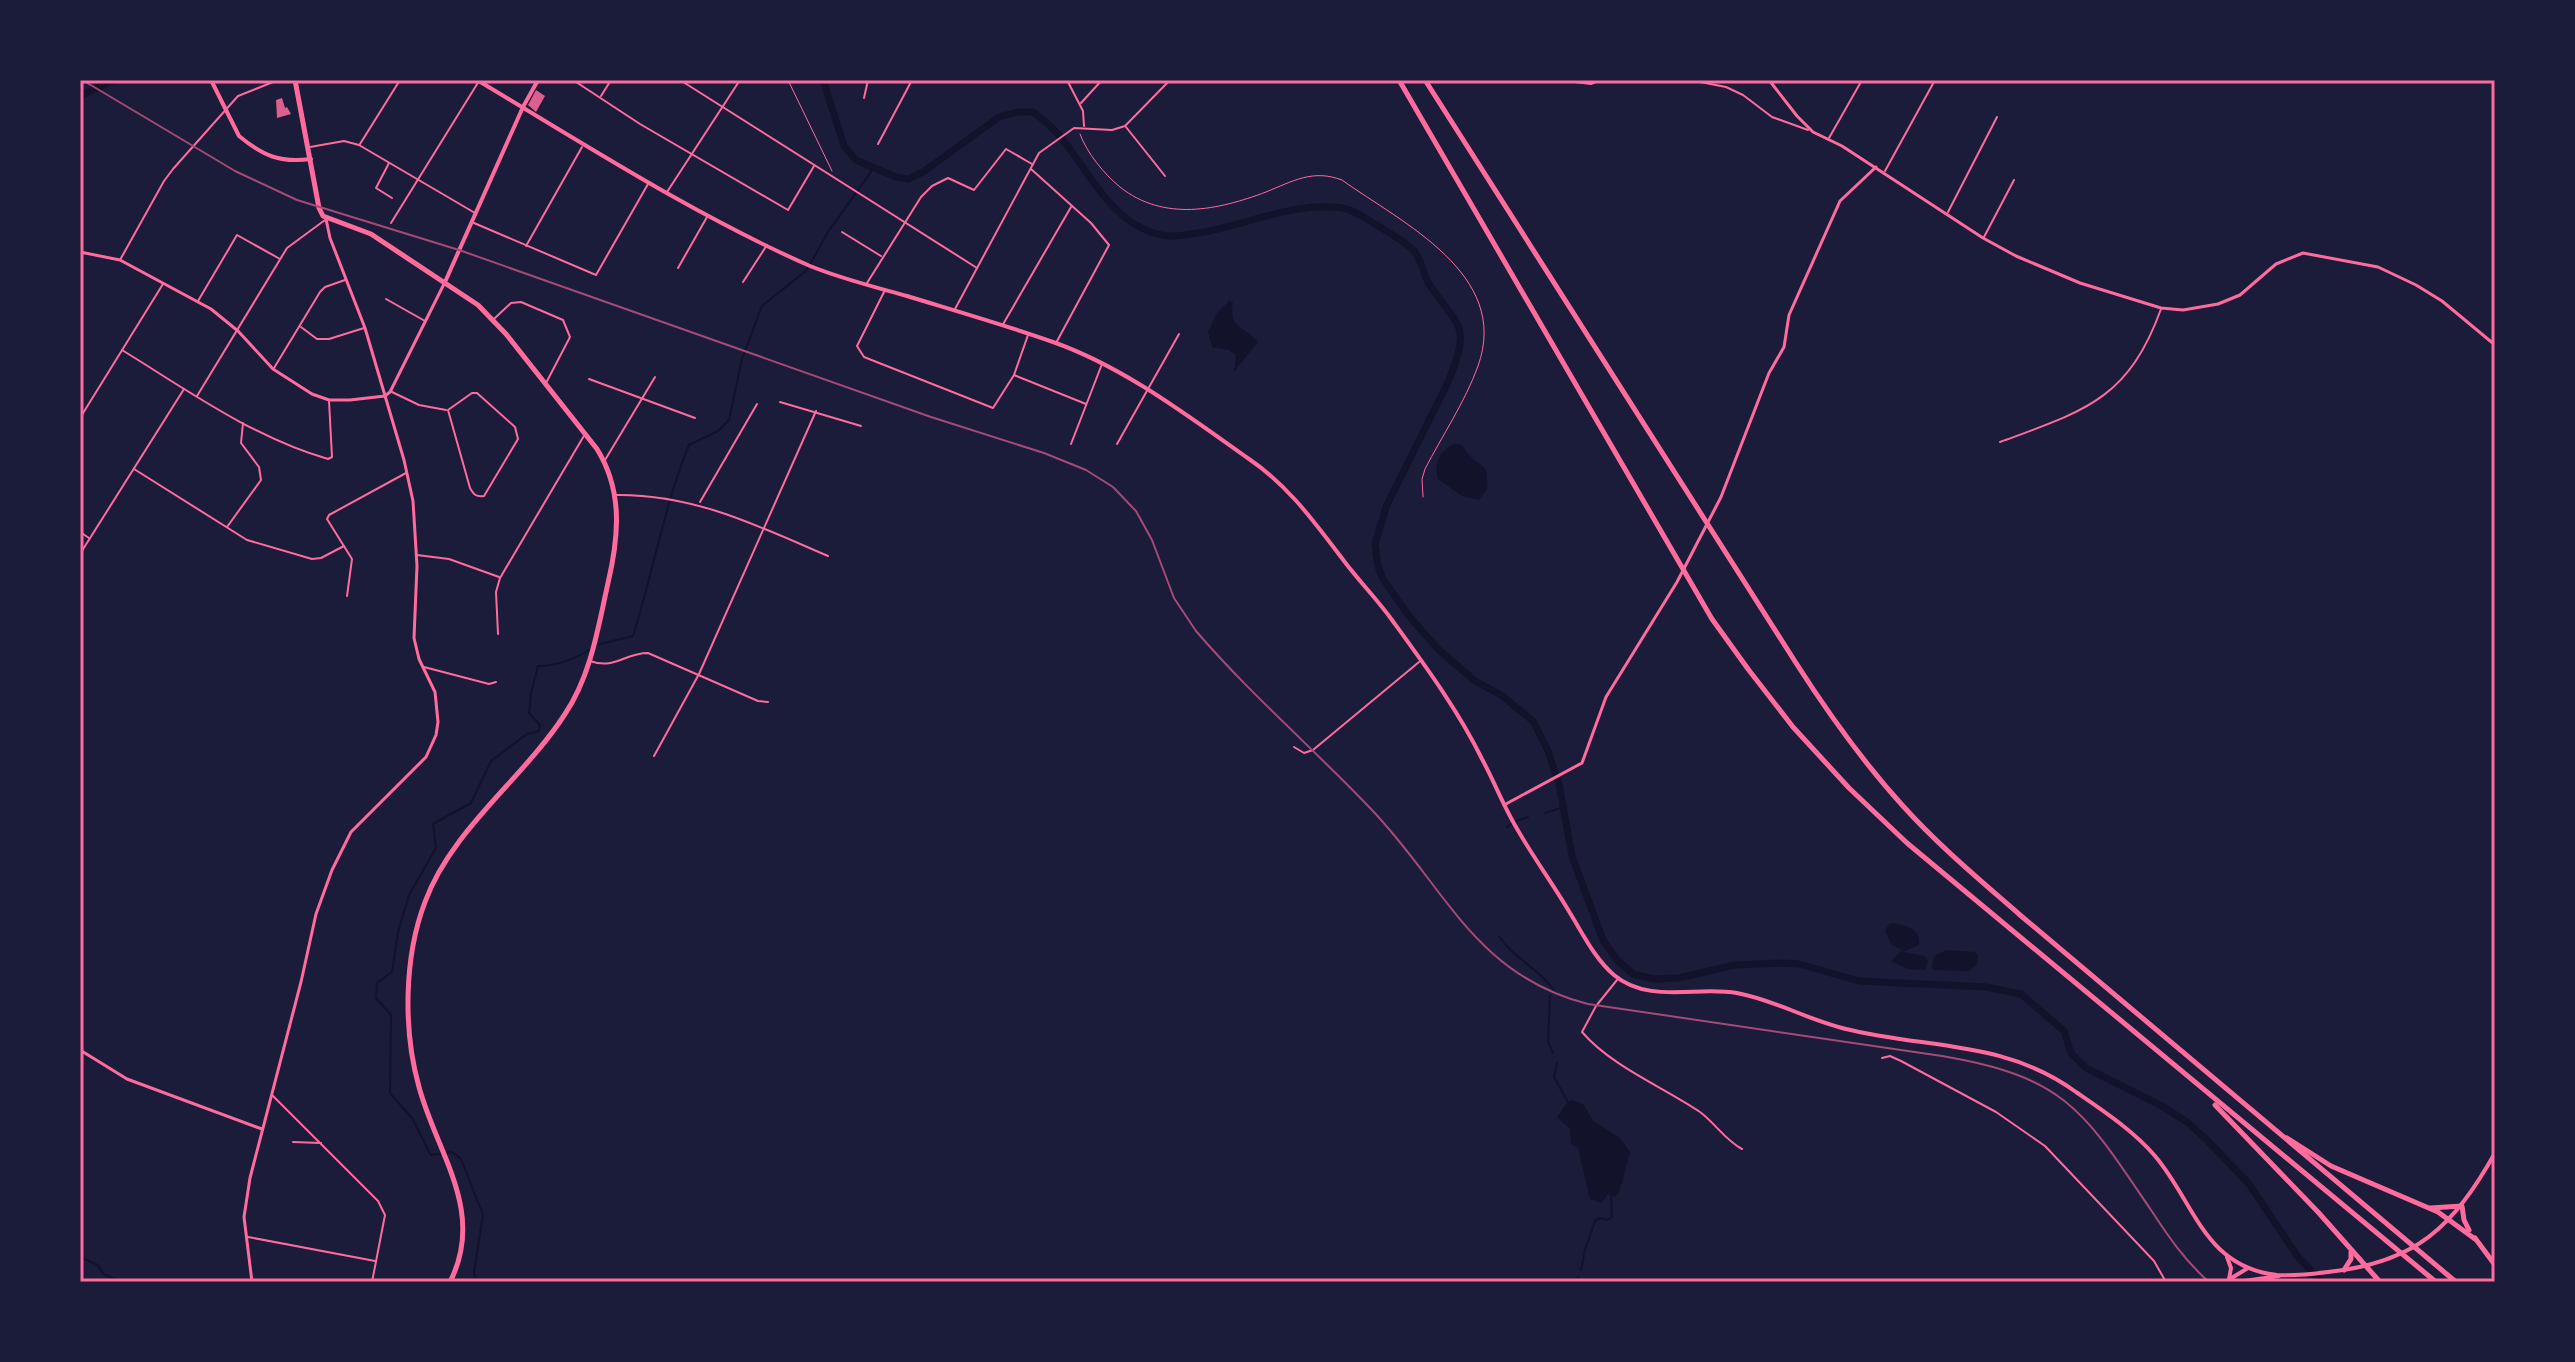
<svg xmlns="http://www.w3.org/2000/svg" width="2575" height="1362" viewBox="0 0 2575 1362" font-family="'Alegreya Sans',sans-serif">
<rect width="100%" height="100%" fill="#1b1b3a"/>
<!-- water -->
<g fill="#12122b">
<path d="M1230 300 1233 303C1228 329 1245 326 1258 342L1234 372 1236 355 1229 350 1212 347 1208 332 1217 313Z"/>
<path d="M1454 444 1462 445C1465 449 1467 453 1470 456 1485 471 1488 462 1487 489L1479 500 1462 496 1438 479C1434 462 1439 452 1454 444Z"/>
<path d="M1893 923C1906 926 1921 928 1919 945L1902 952 1925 956 1928 960 1925 970 1908 969 1891 961 1902 950 1892 945 1885 931 1888 925Z"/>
<path d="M1946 950 1975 952 1978 956 1977 965 1969 971 1934 970 1932 967 1934 956Z"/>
<path d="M1572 1100 1584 1105 1593 1121 1620 1138 1630 1152 1620 1190 1615 1197 1608 1194 1602 1203 1590 1199 1578 1148 1571 1144 1570 1129 1557 1117 1566 1104Z"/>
</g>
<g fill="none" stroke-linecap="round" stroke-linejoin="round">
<!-- stream -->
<g stroke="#12122b" stroke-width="2">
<path d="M596 645 633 636C653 573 664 506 689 445L718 431 729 420 742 359 762 306 807 270 828 232 873 169"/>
<path d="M1545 813 1564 807"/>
<path d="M1516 821 1528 817"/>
<path d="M1507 827 1511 824"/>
<path d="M1499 936C1512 957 1538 968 1553 989"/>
<path d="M1550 996 1548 1042 1553 1053"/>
<path d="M1557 1063 1554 1077 1569 1104"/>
<path d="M80 1257 98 1265 103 1274 121 1282"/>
<path d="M1581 1270 1585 1250 1595 1221 1599 1218 1607 1220 1612 1217 1611 1193"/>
<path d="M476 1282 474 1272 483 1215 461 1159 452 1152 431 1155 412 1118 390 1093 391 1015 376 998 377 983 392 972 398 932 409 895 436 848 433 824 471 803 491 761 527 734 539 731 540 725 529 713 531 693 538 666C558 666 574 659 591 649"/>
<path d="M1577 1282 1578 1277"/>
</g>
<!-- river -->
<g stroke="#12122b" stroke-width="7">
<path d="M823 80 844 146 856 160 896 177 908 179 923 172 999 117 1017 112H1033C1041 118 1049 124 1056 132 1086 165 1106 216 1151 232 1168 239 1187 235 1204 232 1249 224 1296 201 1342 208 1355 210 1368 220 1380 227 1391 234 1405 241 1414 251 1422 260 1423 274 1429 284 1459 328 1472 325 1448 382L1386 507 1375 544 1378 566 1383 579 1409 616 1438 649 1475 681 1501 695 1533 721 1548 751 1559 784 1572 856 1603 940 1617 960 1633 974 1654 979 1678 978 1735 965 1781 963 1799 964 1859 981 1986 987 2021 994 2064 1031 2071 1053 2086 1068 2162 1106 2187 1122 2208 1141 2249 1184 2298 1257 2322 1282"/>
<path d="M80 96 114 80"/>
</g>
</g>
<!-- building -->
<g fill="#dd5f8e">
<path d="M536 90 545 96 536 112 528 105Z"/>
<path d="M282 98 285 108 287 107 291 114 277 118 276 100Z"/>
</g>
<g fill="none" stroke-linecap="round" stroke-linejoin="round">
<!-- path -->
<g stroke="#ff6b9d" stroke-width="1">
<path d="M788 80 832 171"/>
<path d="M1080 134C1087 153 1104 174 1120 187 1164 222 1218 210 1266 192 1293 181 1313 169 1342 180 1402 223 1511 274 1478 366 1465 402 1442 436 1425 469L1422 479 1423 497"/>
</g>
<!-- minor -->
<g stroke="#ff6b9d" stroke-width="2">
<path d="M573 80 640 124 788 210 814 166"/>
<path d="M680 80 977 268"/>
<path d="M1067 80 1083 111 1084 126"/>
<path d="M1558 80 1591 84 1601 80"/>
<path d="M1690 80 1726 87 1743 95 1772 117 1808 130"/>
<path d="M601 96 611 80"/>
<path d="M864 98 868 80"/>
<path d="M1081 103 1102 80"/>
<path d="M1126 127 1165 176"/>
<path d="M1829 138 1862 80"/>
<path d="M360 144 400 80"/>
<path d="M878 144 912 80"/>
<path d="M310 147 344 141 359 145 475 213"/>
<path d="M389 163 376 188 392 198"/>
<path d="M1031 169 1091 223 1109 245 1056 343"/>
<path d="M1885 171 1935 80"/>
<path d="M667 192 738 83"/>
<path d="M1948 212 1997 117"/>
<path d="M391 223 479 81"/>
<path d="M474 223 596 275 648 184"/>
<path d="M842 232 881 256"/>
<path d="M1984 237 2014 180"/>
<path d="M526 246 582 147"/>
<path d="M120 260 164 181 173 169 238 96 278 80"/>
<path d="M678 268 707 217"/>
<path d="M743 282 767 245"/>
<path d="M867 283 921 197 932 186 948 178 974 190 1006 149 1032 164"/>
<path d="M885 290 857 346 864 357 993 408 1014 375 1028 335"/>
<path d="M386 299 425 321"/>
<path d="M198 301 237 235 280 259"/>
<path d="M955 309 1039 153 1074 128 1112 130 1125 126 1170 80"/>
<path d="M495 318 511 303 521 302 563 320 570 337 546 383"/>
<path d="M1002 326 1071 207"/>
<path d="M301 327 317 339H329L364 328"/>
<path d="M122 350C187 390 254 438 328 459L332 457 329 401"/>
<path d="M274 368 320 292 325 287 345 280"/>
<path d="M1014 375 1086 404"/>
<path d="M589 379 695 418"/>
<path d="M392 392 419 405 446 410"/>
<path d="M472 393H477L515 427 518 439 484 496C476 497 474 495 470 488L448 410Z"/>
<path d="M197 396 287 248 325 220"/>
<path d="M780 402 861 426"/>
<path d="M80 418 163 284"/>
<path d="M2000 442C2084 411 2128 400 2161 309"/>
<path d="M1071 444 1102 364"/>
<path d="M1117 444 1179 334"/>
<path d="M605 460 655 377"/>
<path d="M134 469 247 540 312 559 321 558 344 546"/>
<path d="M616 495C694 494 758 526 828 556"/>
<path d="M700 502 757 404"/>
<path d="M227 527 261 480 259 467 241 443 243 423"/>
<path d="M80 532 89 538"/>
<path d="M80 554 184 389"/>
<path d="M417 555 449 559 499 577"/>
<path d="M347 596 352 559 327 519 329 515 406 473"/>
<path d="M498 634 496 592 500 578 585 434"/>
<path d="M590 661C615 670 624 653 648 653L758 701 768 702"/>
<path d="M424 667 489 684 496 682"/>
<path d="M2495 709V772"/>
<path d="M1294 747 1304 753 1313 750 1419 662"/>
<path d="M654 756 699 674 816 411"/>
<path d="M1617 980 1596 1006 1582 1032C1611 1066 1663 1087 1700 1112 1715 1123 1725 1140 1742 1149"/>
<path d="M1882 1058 1890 1056 1901 1061 1996 1112 2045 1146 2154 1261 2166 1282"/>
<path d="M272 1095 378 1201 385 1215 372 1282"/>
<path d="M293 1142 321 1143"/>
<path d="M248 1237 375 1261"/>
</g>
<!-- tertiary -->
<g stroke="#ff6b9d" stroke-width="3">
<path d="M1769 80 1797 116 1813 132 1842 146 1983 238 2016 256 2080 283 2161 308 2183 310 2218 304 2240 295 2276 264 2303 253 2378 267 2416 285 2442 301 2495 345"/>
<path d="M80 252 120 260 211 309 238 331 273 369 312 394 329 400H350L385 396 390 392 445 282"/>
<path d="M1504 805 1582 763 1606 697 1677 582 1721 497 1769 373 1784 347 1789 315 1840 201 1876 167"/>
<path d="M80 1050 127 1079 262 1129"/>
<path d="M252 1282 244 1217 250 1178 301 982 316 914 332 870 351 832 426 757 436 735 438 722 435 692 419 659 414 638 417 566 413 501 404 460 365 328 330 238 326 219"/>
</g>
<!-- secondary -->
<g stroke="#ff6b9d" stroke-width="4">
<path d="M211 80 239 136C263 156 280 163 311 159"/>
<path d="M477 80C586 145 694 215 810 266 842 279 875 287 907 296 956 311 1005 325 1053 342 1124 367 1188 416 1249 459 1289 486 1315 523 1344 561 1359 581 1377 599 1392 620 1424 664 1458 710 1482 759 1494 781 1503 805 1516 827 1533 857 1553 884 1570 913 1583 934 1595 959 1614 975 1648 1004 1697 986 1737 993 1775 1000 1808 1020 1846 1029 1927 1049 2005 1040 2076 1092 2102 1110 2134 1131 2155 1156 2195 1203 2204 1267 2277 1275 2294 1276 2312 1274 2328 1272 2416 1263 2453 1227 2495 1153"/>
<path d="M445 282 523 107 538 80"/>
<path d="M2227 1257 2231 1268 2229 1279"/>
<path d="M2225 1282 2248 1268"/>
<path d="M2237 1282 2279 1276"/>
</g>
<!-- trunk -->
<path stroke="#ff6b9d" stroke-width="5" d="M295 80 319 208 323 216 371 234 478 305 506 334 597 449C623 491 619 536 608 583 598 628 591 675 565 714 524 778 451 830 425 902 404 957 403 1030 419 1087 437 1154 486 1211 450 1282"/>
<!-- motorway -->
<g stroke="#ff6b9d" stroke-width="5">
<path d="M1399 80 1712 619 1748 669 1793 727 1849 788 1907 843 2436 1282"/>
<path d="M1425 80 1796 663C1828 713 1863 762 1903 806 1939 846 1980 880 2020 915L2456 1282"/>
<path d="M2215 1105 2318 1212 2380 1282"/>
<path d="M2287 1138 2331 1166 2438 1212 2475 1239"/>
<path d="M2430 1208 2462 1206 2464 1220 2469 1230"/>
<path d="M2475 1238 2495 1265"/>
<path d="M2344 1270 2351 1259V1252"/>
</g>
<!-- rail -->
<path stroke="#a44b75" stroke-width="2" d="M84 81 235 171 297 200 459 250 931 417 1044 453 1086 470 1113 487 1136 511 1152 540 1174 598 1196 631C1250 694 1314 749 1371 809 1445 886 1474 975 1588 1004L1942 1056C2066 1077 2084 1111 2151 1210 2168 1236 2185 1261 2209 1282"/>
</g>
<!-- border -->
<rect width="2575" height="1362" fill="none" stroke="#1b1b3a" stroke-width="164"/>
<rect x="82" y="82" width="2411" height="1198" fill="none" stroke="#ff6b9d" stroke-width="3"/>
</svg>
